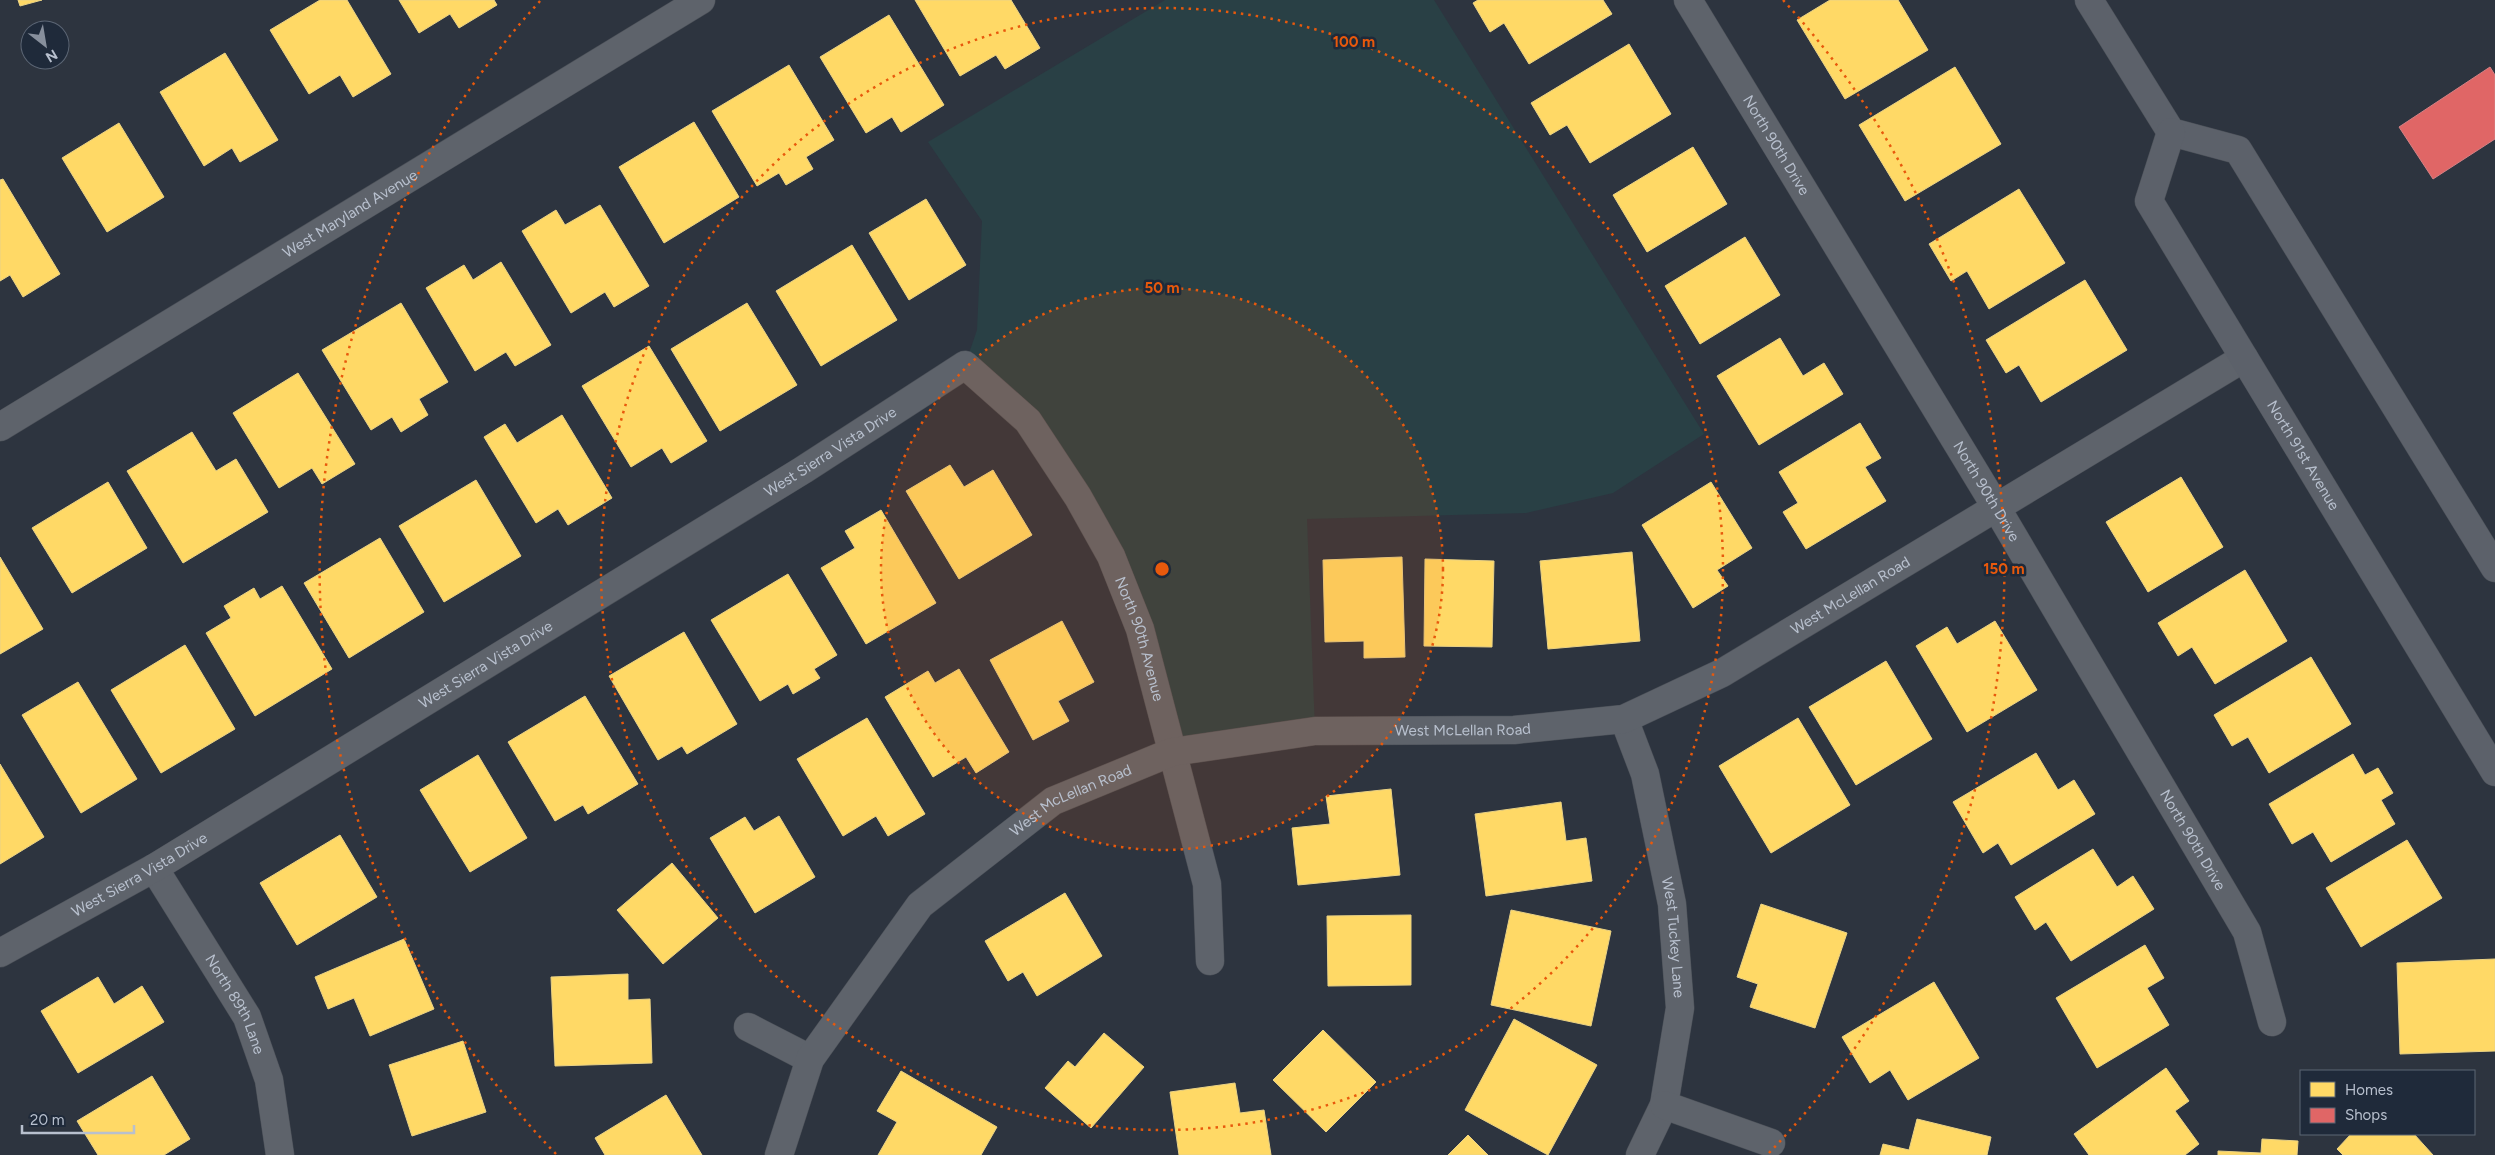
<svg xmlns="http://www.w3.org/2000/svg" width="2495" height="1155" viewBox="0 0 2495 1155" font-family="Figtree,sans-serif">
<rect width="100%" height="100%" fill="#2d343f"/>
<!-- green -->
<path fill="#294045" d="M1165 0H1434L1704 434 1613 493 1526 513 1307 519 1315 731 1172 752 1078 497 965 365 977 330 982 221 928 142Z"/>
<!-- homes -->
<g fill="#ffd966" stroke="#ead285">
<path d="M18 0H42L20 6Z"/>
<path d="M320 0H347L391 74 353 97 340 75 309 94 270 30Z"/>
<path d="M399 0H494L497 5 459 28 450 14 419 33Z"/>
<path d="M915 0H1011L1040 48 1005 69 996 55 960 76Z"/>
<path d="M1478 0H1603L1612 14 1529 64 1504 23 1490 32 1473 3Z"/>
<path d="M1830 0H1898L1928 50 1845 99 1797 20Z"/>
<path d="M889 15 944 105 901 132 892 117 866 133 820 57Z"/>
<path d="M1629 44 1671 114 1590 163 1567 125 1550 135 1531 103Z"/>
<path d="M225 53 278 140 240 162 232 148 204 166 160 92Z"/>
<path d="M789 65 834 140 806 157 813 169 786 185 779 173 757 186 712 111Z"/>
<path d="M1955 67 2001 144 1905 201 1859 125Z"/>
<path d="M694 122 739 197 664 243 619 167Z"/>
<path d="M119 123 164 197 107 232 62 158Z"/>
<path d="M1693 147 1727 204 1647 252 1613 195Z"/>
<path d="M3 179 60 274 23 297 10 275 0 281V180Z"/>
<path d="M2019 189 2065 263 1989 309 1967 271 1951 281 1929 244Z"/>
<path d="M926 199 966 265 909 300 869 233Z"/>
<path d="M600 205 649 286 614 307 605 292 571 313 522 231 556 210 565 225Z"/>
<path d="M1745 237 1780 295 1700 344 1665 286Z"/>
<path d="M852 245 897 320 821 366 776 291Z"/>
<path d="M501 262 551 345 515 366 506 352 475 371 426 288 464 265 473 280Z"/>
<path d="M2085 280 2127 350 2041 402 2019 365 2006 373 1986 340Z"/>
<path d="M401 303 448 382 419 399 428 415 401 432 392 417 371 430 322 350Z"/>
<path d="M747 303 797 385 720 431 671 349Z"/>
<path d="M1780 338 1803 376 1824 363 1843 394 1759 445 1717 376Z"/>
<path d="M649 346 707 441 671 463 662 448 631 467 582 386Z"/>
<path d="M298 373 355 464 322 484 312 468 279 488 233 413Z"/>
<path d="M562 415 612 498 568 525 558 509 536 523 484 437 505 424 517 443Z"/>
<path d="M1860 423 1881 458 1865 467 1886 501 1806 549 1783 512 1798 503 1779 472Z"/>
<path d="M192 432 216 471 236 459 268 512 183 563 127 471Z"/>
<path d="M950 465 964 487 993 470 1032 535 959 579 906 491Z"/>
<path d="M2181 477 2223 547 2148 592 2106 522Z"/>
<path d="M476 480 521 556 444 602 399 526Z"/>
<path d="M108 482 147 548 72 593 32 528Z"/>
<path d="M1711 482 1752 548 1717 570 1728 586 1693 608 1642 525Z"/>
<path d="M881 510 936 603 866 644 821 568 855 548 845 531Z"/>
<path d="M380 538 424 612 349 658 304 583Z"/>
<path d="M1632 552 1640 641 1548 649 1540 561Z"/>
<path d="M0 557 43 629 0 654Z"/>
<path d="M1402 557 1405 657 1364 658V641L1325 642 1323 560Z"/>
<path d="M1425 559 1494 561 1492 647 1424 646Z"/>
<path d="M2245 570 2287 641 2215 684 2192 647 2178 656 2158 623Z"/>
<path d="M788 574 837 655 814 669 820 678 793 694 788 684 760 701 711 620Z"/>
<path d="M282 586 332 669 255 716 206 633 231 618 224 606 254 588 260 599Z"/>
<path d="M1062 621 1094 682 1058 701 1069 721 1033 740 990 660Z"/>
<path d="M1995 621 2037 690 1967 732 1916 646 1947 627 1957 644Z"/>
<path d="M684 632 737 724 687 754 682 746 658 760 609 676Z"/>
<path d="M185 645 235 729 161 773 111 690Z"/>
<path d="M2311 657 2351 724 2269 773 2248 737 2232 746 2214 715Z"/>
<path d="M1886 661 1932 739 1856 785 1809 707Z"/>
<path d="M959 669 1009 752 976 773 966 757 933 777 885 697 928 671 935 683Z"/>
<path d="M78 682 137 779 81 813 22 715Z"/>
<path d="M585 696 638 784 588 814 583 805 555 821 508 742Z"/>
<path d="M867 718 925 814 888 836 876 816 843 836 797 759Z"/>
<path d="M1798 718 1850 805 1771 853 1719 766Z"/>
<path d="M2036 753 2058 790 2074 780 2095 814 2011 865 1998 843 1983 853 1953 802Z"/>
<path d="M2353 754 2365 775 2378 768 2393 793 2381 800 2395 824 2331 862 2313 832 2292 844 2269 804Z"/>
<path d="M478 755 527 838 470 872 420 790Z"/>
<path d="M0 764 44 837 0 864Z"/>
<path d="M1391 789 1400 875 1298 885 1292 828 1330 824 1326 796Z"/>
<path d="M1561 802 1566 841 1586 838 1592 881 1486 896 1475 814Z"/>
<path d="M779 816 815 877 755 913 710 838 745 817 754 831Z"/>
<path d="M340 835 377 897 297 945 260 883Z"/>
<path d="M2407 840 2442 898 2361 947 2326 888Z"/>
<path d="M2093 849 2117 887 2133 876 2154 909 2071 961 2046 922 2035 930 2015 897Z"/>
<path d="M672 863 718 918 663 964 617 910Z"/>
<path d="M1065 893 1102 956 1037 996 1023 972 1008 981 985 941Z"/>
<path d="M1761 904 1847 933 1815 1028 1750 1007 1758 984 1737 977Z"/>
<path d="M1511 910 1611 931 1591 1026 1491 1005Z"/>
<path d="M1411 915V985L1328 986 1327 916Z"/>
<path d="M404 939 434 1009 370 1036 354 998 328 1009 315 977Z"/>
<path d="M2145 945 2164 978 2147 988 2169 1025 2097 1068 2056 998Z"/>
<path d="M2495 959V1051L2400 1054 2397 963Z"/>
<path d="M628 974V1000L650 999 652 1063 555 1066 551 977Z"/>
<path d="M98 977 114 1004 142 986 164 1022 78 1073 41 1011Z"/>
<path d="M1934 982 1979 1058 1908 1100 1890 1070 1870 1083 1842 1037Z"/>
<path d="M1514 1019 1597 1065 1548 1155 1465 1110Z"/>
<path d="M1323 1030 1376 1082 1326 1132 1273 1080Z"/>
<path d="M1104 1033 1144 1067 1091 1128 1045 1088 1068 1061 1075 1067Z"/>
<path d="M463 1041 486 1112 412 1136 389 1065Z"/>
<path d="M2166 1068 2189 1101 2175 1111 2199 1144 2185 1155H2089L2074 1134Z"/>
<path d="M901 1071 997 1127 981 1155H878L897 1122 877 1111Z"/>
<path d="M152 1076 190 1139 164 1155H98L77 1121Z"/>
<path d="M1235 1083 1240 1113 1264 1110 1271 1155H1179L1170 1092Z"/>
<path d="M666 1095 702 1155H605L595 1138Z"/>
<path d="M1917 1119 1991 1137 1987 1155H1880L1883 1144 1909 1150Z"/>
<path d="M2351 1134H2414L2433 1155H2343L2337 1149Z"/>
<path d="M1468 1135 1488 1155H1448Z"/>
<path d="M2262 1139 2298 1141 2297 1155H2218V1151L2261 1153Z"/>
</g>
<!-- shops -->
<path fill="#e06666" stroke="#d48185" d="M2490 67 2495 75V139L2433 179 2399 127Z"/>
<g fill="none" stroke-linecap="round" stroke-linejoin="round">
<defs>
<g id="street">
<path id="s1" d="M1688 0 1996 507 2247 932 2272 1022"/>
<path id="s2" d="M0 427 701 0"/>
<path id="s3" d="M1624 719 1645 774 1672 904 1680 1008 1664 1105 1640 1155"/>
<path id="s4" d="M154 868 247 1017 269 1080 280 1155"/>
<path id="s5" d="M0 953 154 868 803 470 965 365 1028 421 1078 497 1111 556 1140 629 1207 884 1210 961"/>
<path d="M748 1027 810 1059"/>
<path d="M1664 1105 1771 1143"/>
<path id="s6" d="M779 1155 810 1059 920 905 1053 801 1172 752 1315 731 1514 730 1624 719 1722 673 2244 358"/>
</g>
<g id="secondary">
<path d="M2089 0 2171 132 2238 150 2495 568"/>
<path id="s7" d="M2171 132 2149 201 2495 772"/>
</g>
</defs>
<!-- street casing -->
<use href="#street" stroke="#4a4f57" stroke-width="29"/>
<!-- secondary casing -->
<use href="#secondary" stroke="#4a4f57" stroke-width="29"/>
<!-- street -->
<use href="#street" stroke="#5e636b" stroke-width="28"/>
<!-- secondary -->
<use href="#secondary" stroke="#5c616a" stroke-width="28"/>
</g>
<!-- distance rings -->
<circle cx="1162" cy="569" r="281" fill="#e8590c" fill-opacity=".12"/>
<g fill="none" stroke="#e8590c" stroke-width="2.5" stroke-dasharray="2.5 5">
<circle cx="1162" cy="569" r="281"/>
<circle cx="1162" cy="569" r="561"/>
<path d="M556 1154A842 842 0 0 1 541 0M1783 0A842 842 0 0 1 1768 1154"/>
</g>
<g text-anchor="middle" dominant-baseline="central" stroke-width="5" stroke-linejoin="round" paint-order="stroke">
<!-- street labels -->
<g font-size="15" fill="#b8c0ce" stroke="#1f2a3a">
<text stroke="none"><textPath href="#s1" startOffset="170">North 90th Drive</textPath></text>
<text stroke="none"><textPath href="#s2" startOffset="410">West Maryland Avenue</textPath></text>
<text stroke="none"><textPath href="#s5" startOffset="970">West Sierra Vista Drive</textPath></text>
<text stroke="none"><textPath href="#s7" startOffset="370">North 91st Avenue</textPath></text>
<text stroke="none"><textPath href="#s1" startOffset="575">North 90th Drive</textPath></text>
<text stroke="none"><textPath href="#s6" startOffset="1300">West McLellan Road</textPath></text>
<text stroke="none"><textPath href="#s5" startOffset="1461">North 90th Avenue</textPath></text>
<text stroke="none"><textPath href="#s5" startOffset="565">West Sierra Vista Drive</textPath></text>
<text stroke="none"><textPath href="#s6" startOffset="880">West McLellan Road</textPath></text>
<text stroke="none"><textPath href="#s6" startOffset="475">West McLellan Road</textPath></text>
<text stroke="none"><textPath href="#s1" startOffset="980">North 90th Drive</textPath></text>
<text stroke="none"><textPath href="#s5" startOffset="160">West Sierra Vista Drive</textPath></text>
<text stroke="none"><textPath href="#s3" startOffset="225">West Tuckey Lane</textPath></text>
<text stroke="none"><textPath href="#s4" startOffset="159">North 89th Lane</textPath></text>
</g>
</g>
<circle cx="1162" cy="569" r="8" fill="#e8590c" stroke="#1f2a3a" stroke-width="2.5"/>
<g font-size="15" text-anchor="middle" font-weight="bold" fill="#e8590c" stroke="#1f2a3a" stroke-width="5" stroke-linejoin="round" paint-order="stroke">
<text x="1354" y="47">100 m</text>
<text x="1162" y="293">50 m</text>
<text x="2004" y="574">150 m</text>
</g>
<!-- legend -->
<rect x="2300" y="1070" width="175" height="65" fill="#1f2a3a" stroke="#5c6675"/>
<rect x="2310" y="1082" width="25" height="15" fill="#ffd966" stroke="#5c6675"/>
<text x="2345" y="1095" font-size="15" fill="#b8c0ce">Homes</text>
<rect x="2310" y="1108" width="25" height="15" fill="#e06666" stroke="#5c6675"/>
<text x="2345" y="1120" font-size="15" fill="#b8c0ce">Shops</text>
<!-- north arrow -->
<g transform="translate(45 45) rotate(149)"><circle r="24" fill="#1f2a3a" stroke="#5c6675"/>
<path d="M0-4L9 19L0 12L-9 19Z" fill="#878f9c"/>
<text y="-8" font-size="14" font-weight="bold" text-anchor="middle" fill="#b8c0ce">N</text>
</g>
<!-- scale -->
<path d="M22 1125v8h112v-8" fill="none" stroke="#b8c0ce" stroke-width="2.5"/>
<text x="30" y="1125" font-size="15" fill="#b8c0ce" stroke="#1f2a3a" stroke-width="4" paint-order="stroke">20 m</text>
</svg>
